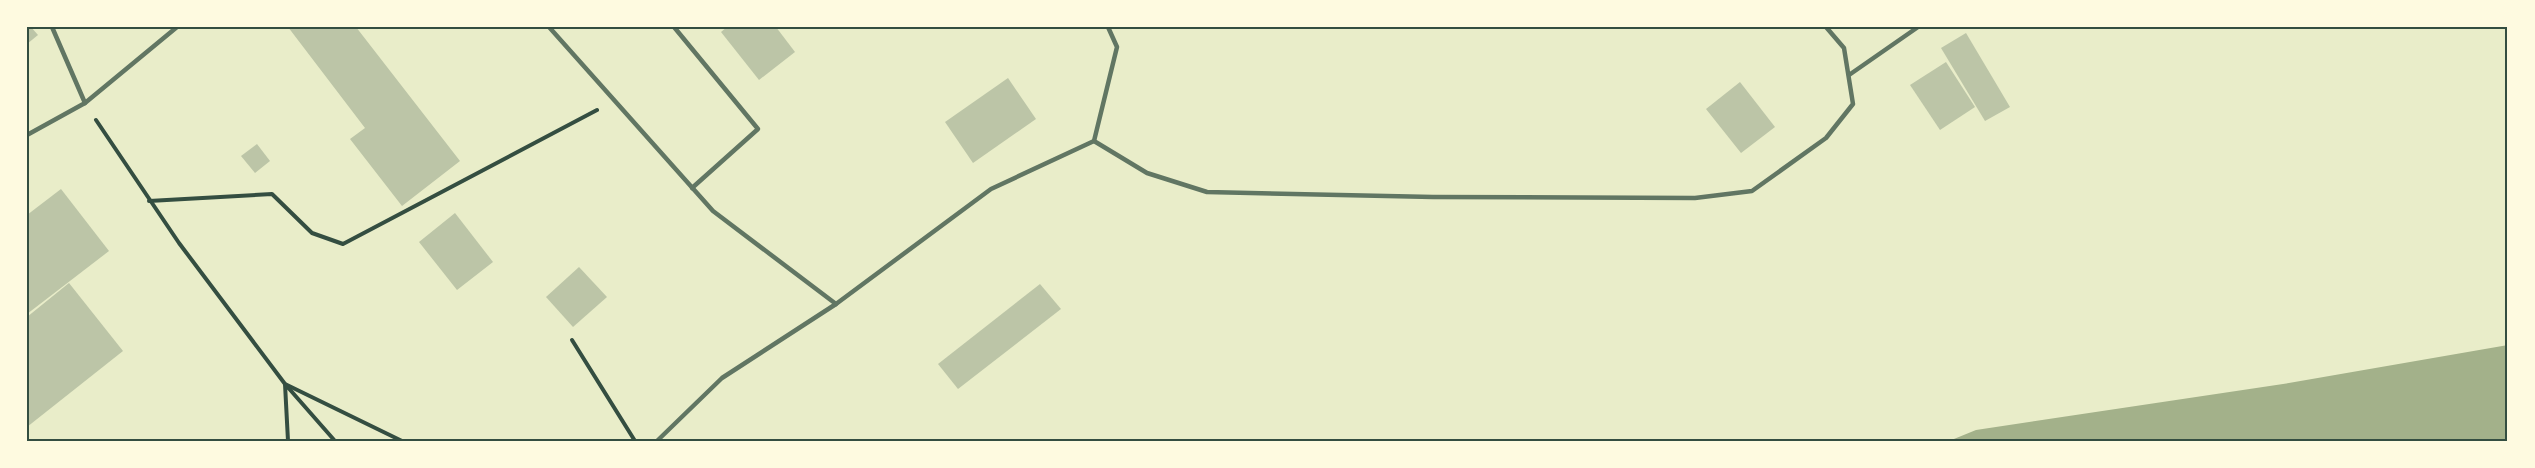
<svg xmlns="http://www.w3.org/2000/svg" width="2535" height="468" viewBox="0 0 2535 468" font-family="'Fira Sans',sans-serif">
<rect width="100%" height="100%" fill="#e9edc9"/>
<!-- water -->
<path fill="#a3b18a" d="M2508 345V441H1949L1976 430 2283 384Z"/>
<!-- building -->
<g fill="#bcc5a7">
<path d="M27 27H31L38 35 27 44Z"/>
<path d="M288 27H356L460 161 402 206 350 139 365 128Z"/>
<path d="M727 27H776L795 52 759 80 721 32Z"/>
<path d="M1966 33 2010 107 1985 121 1941 48Z"/>
<path d="M1946 62 1975 107 1940 130 1910 85Z"/>
<path d="M1008 78 1036 119 973 163 945 122Z"/>
<path d="M1740 82 1775 127 1741 153 1706 109Z"/>
<path d="M257 144 270 161 255 173 241 156Z"/>
<path d="M61 189 109 251 27 314V215Z"/>
<path d="M455 213 493 262 457 290 419 242Z"/>
<path d="M579 267 607 297 573 327 546 297Z"/>
<path d="M69 283 123 351 27 427V317Z"/>
<path d="M1040 284 1061 309 958 389 938 364Z"/>
</g>
<g fill="none" stroke-linecap="round" stroke-linejoin="round">
<!-- path -->
<g stroke="#344e41" stroke-width="4">
<path d="M96 120 179 243 285 384 402 441"/>
<path d="M149 201 272 194 312 233 343 244 597 110"/>
<path d="M572 340 635 441"/>
<path d="M288 441 285 384 335 441"/>
</g>
<!-- service -->
<g stroke="#617663" stroke-width="4.5">
<path d="M549 27 713 211 836 304"/>
<path d="M674 27 758 129 692 188"/>
<path d="M1849 75 1918 27"/>
<path d="M85 103 177 27"/>
<path d="M27 135 85 103 52 27"/>
<path d="M1094 141 1147 173 1207 192 1433 197 1695 198 1752 191 1826 138 1853 104 1844 48 1826 27"/>
<path d="M657 441 722 378 836 304 991 189 1094 141 1117 47 1108 27"/>
</g>
</g>
<!-- border -->
<rect width="2535" height="468" fill="none" stroke="#fefae0" stroke-width="57"/>
<rect x="28" y="28" width="2478" height="412" fill="none" stroke="#344e41" stroke-width="2"/>
</svg>
